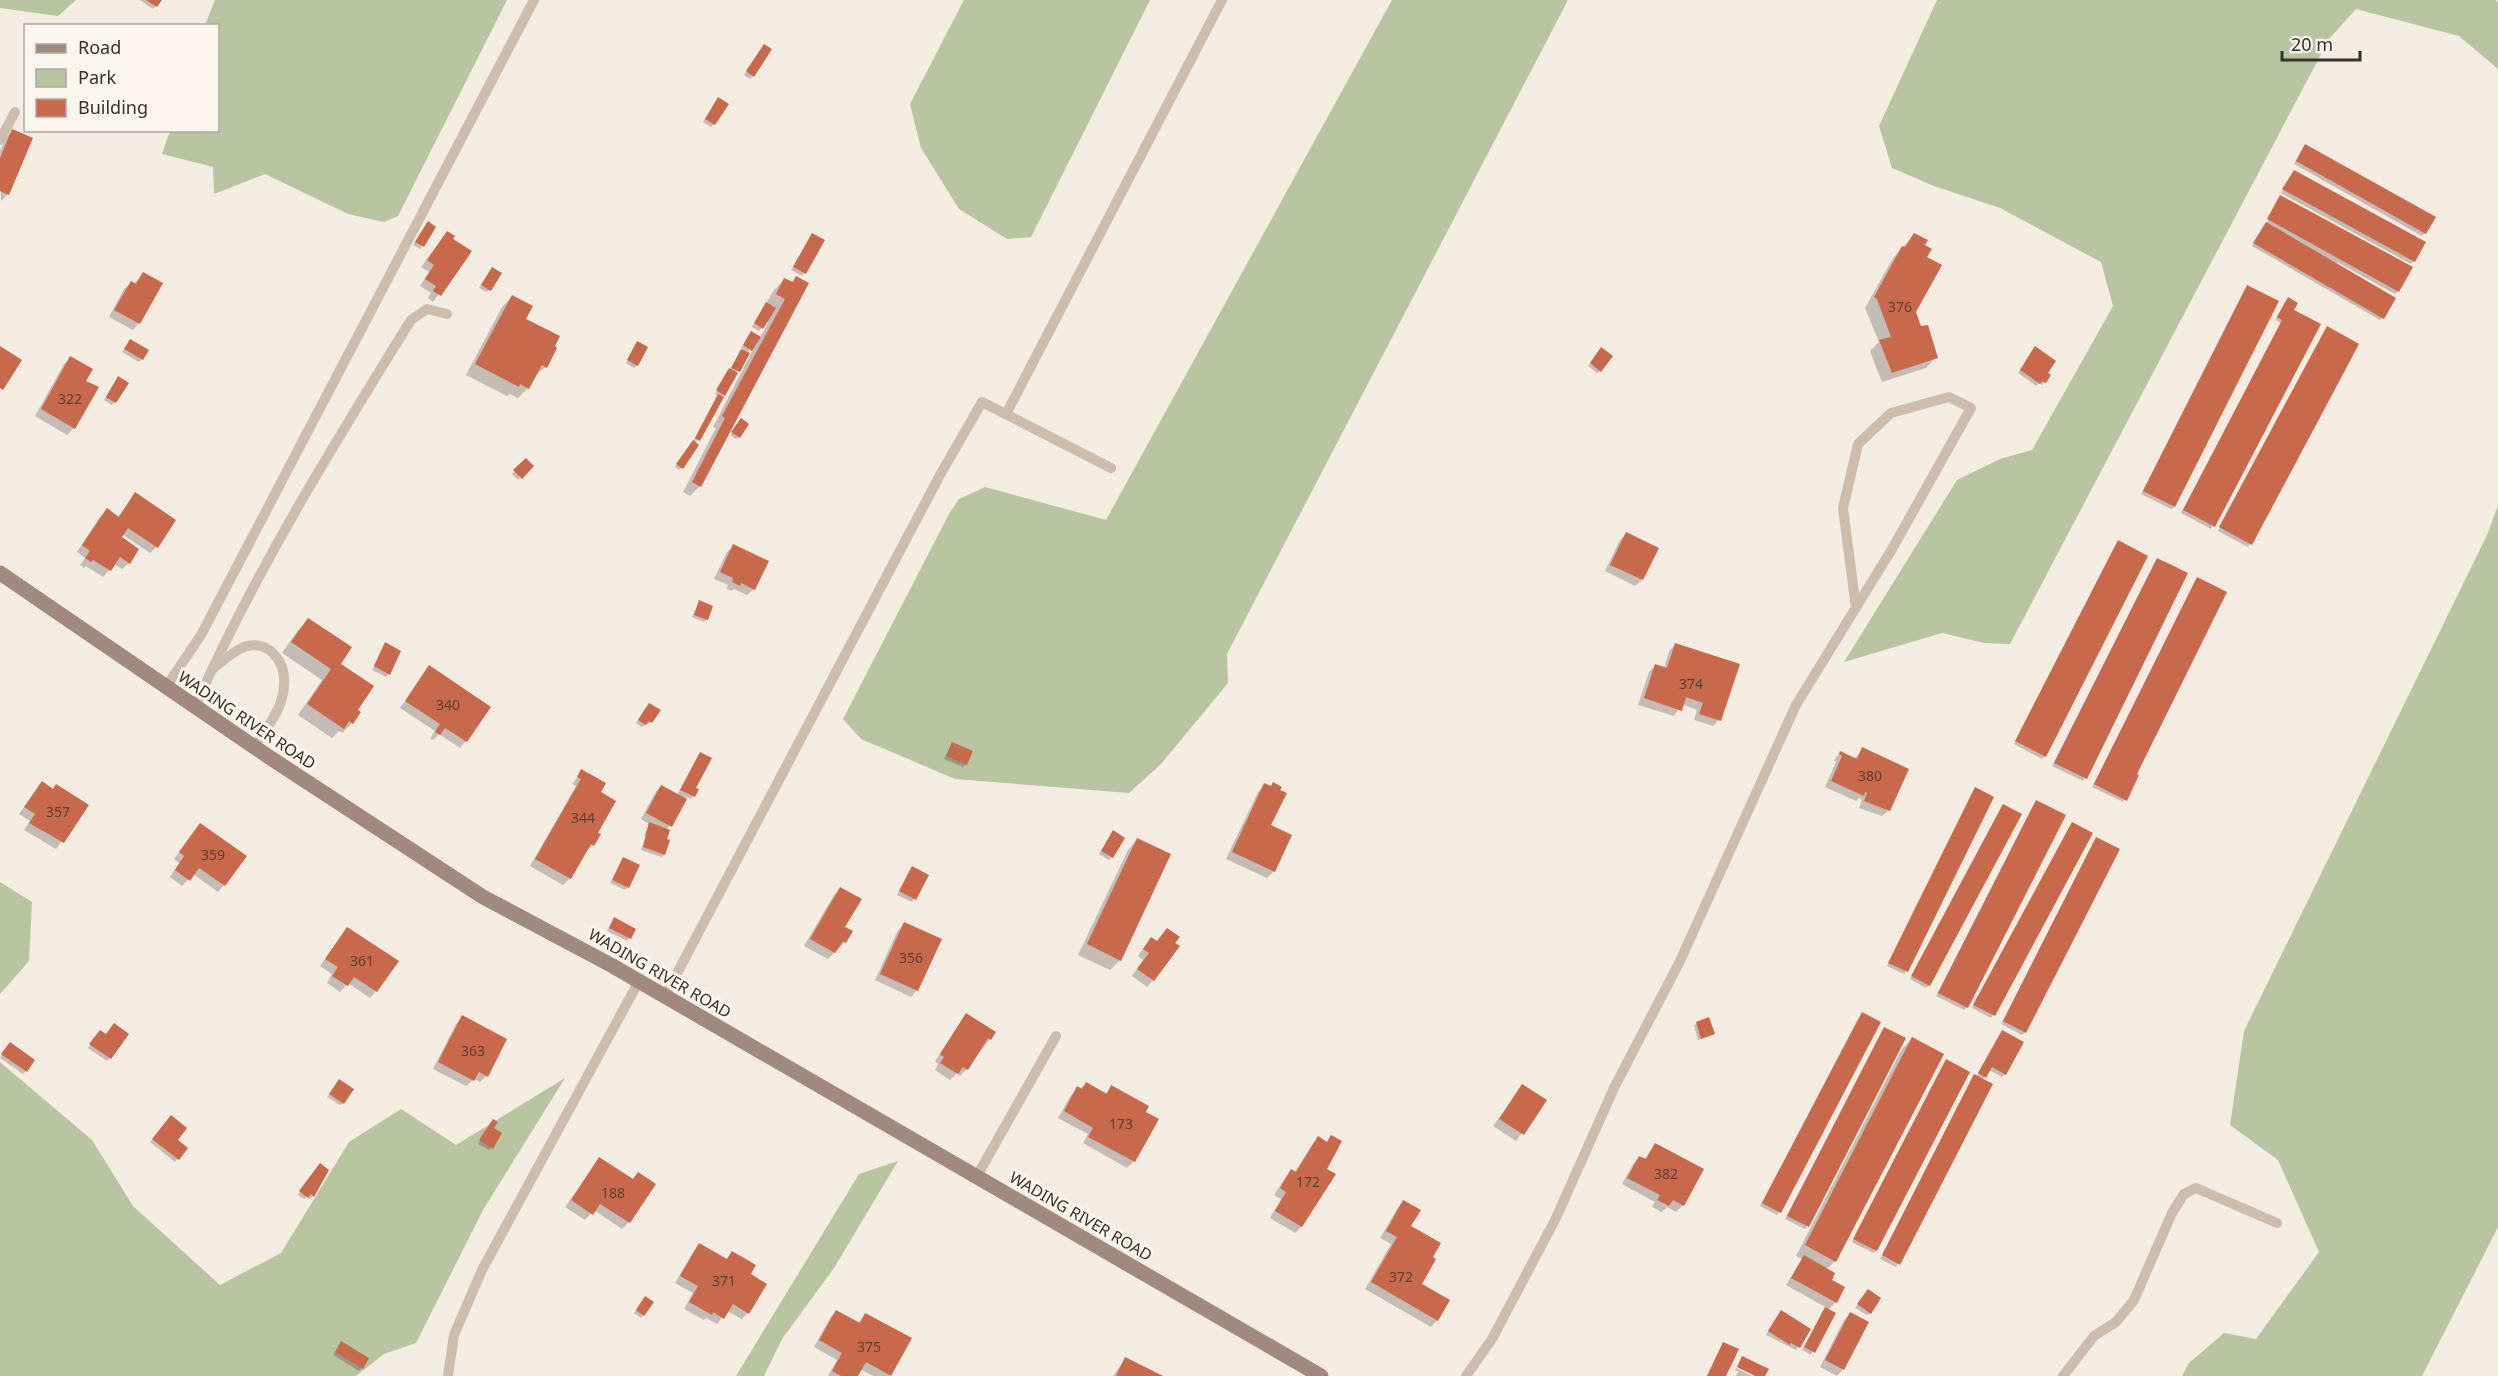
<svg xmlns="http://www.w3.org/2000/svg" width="2498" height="1376" viewBox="0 0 2498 1376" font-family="'Noto Sans',sans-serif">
<rect width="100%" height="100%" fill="#f4ebe1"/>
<!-- green -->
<g fill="#b8c4a0">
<path d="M0 0H76L58 16 0 8Z"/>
<path d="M215 0H507L398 216 384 222 348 214 265 174 214 194 213 167 162 154 170 131 218 130V26L205 25Z"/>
<path d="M964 0H1150L1031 237 1007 239 959 209 921 148 910 104Z"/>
<path d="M1392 0H1568L1227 654 1228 683 1161 764 1129 793 955 779 861 739 843 719 949 514 959 499 985 487 1106 520Z"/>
<path d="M1937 0H2495L2498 2V69L2459 36 2356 9 2329 39 2010 644 1984 643 1942 633 1844 662 1957 480 2000 459 2032 450 2113 306 2101 262 2000 208 1934 186 1892 168 1879 126Z"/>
<path d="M2498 505V1227L2422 1376H2182L2189 1363 2224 1333 2256 1339 2319 1252 2278 1160 2230 1125 2244 1031 2488 533Z"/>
<path d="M0 882 32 902 29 961 0 994Z"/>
<path d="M0 1062 92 1140 133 1206 220 1285 281 1253 349 1142 401 1109 456 1145 565 1078 483 1210 416 1343 384 1354 356 1376H0Z"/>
<path d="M898 1161 834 1268 782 1339 764 1376H736L859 1174Z"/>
</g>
<!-- shadow -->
<g fill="#0003">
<path d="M140 0H160L153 9Z"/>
<path d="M764 45 753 76 750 79 744 75Z"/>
<path d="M716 102 714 124 711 127 703 122Z"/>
<path d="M12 131 8 194 1 201 0 151 6 138Z"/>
<path d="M2305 145 2425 233 2422 236 2294 164Z"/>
<path d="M2294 171 2414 261 2411 264 2281 193Z"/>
<path d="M2278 199 2398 291 2395 294 2337 262 2336 265 2383 318 2380 320 2252 246 2267 223Z"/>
<path d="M425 226 434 228 420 249 413 245Z"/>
<path d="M447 232 451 239 470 251 433 302 428 298 431 293 420 286 429 272 421 267Z"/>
<path d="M812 234 804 273 802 276 791 270Z"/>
<path d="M1914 235 1923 246 1925 258 1915 312 1920 328 1936 357 1926 368 1882 382 1870 351 1879 342 1865 308 1893 258Z"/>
<path d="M490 272 489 290 487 292 479 288Z"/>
<path d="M143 274 139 323 133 330 109 317 124 289 131 283 134 284Z"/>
<path d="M796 278 807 284 700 486 690 496 683 492 716 428 713 427 756 344 748 352 681 468 679 470 675 467 693 441 718 396 715 394 743 349 741 348 751 333 760 338 768 323 766 322 759 331 752 327 774 290 784 280 791 283Z"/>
<path d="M2247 287 2174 507 2171 509 2141 494Z"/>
<path d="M512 297 546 367 534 376 528 388 518 398 510 394 507 396 466 375 502 307Z"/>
<path d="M2285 302 2296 303 2211 529 2181 513 2281 323 2275 320Z"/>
<path d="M2327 328 2250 544 2248 547 2218 531Z"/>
<path d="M128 344 142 359 139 362 122 352Z"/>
<path d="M635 346 637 365 634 368 626 363Z"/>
<path d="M2032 351 2046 373 2045 382 2042 385 2039 383 2036 386 2018 373Z"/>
<path d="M1599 352 1600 371 1597 373 1588 366Z"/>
<path d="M71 358 84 381 74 428 67 435 35 416 64 364Z"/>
<path d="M116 381 115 402 112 405 104 400Z"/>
<path d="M739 423V437L736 439 730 435Z"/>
<path d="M526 460 532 466 518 480 512 474Z"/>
<path d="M135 494 157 547 150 553 122 534 120 538 129 563 122 569 114 564 103 577 86 566 84 568 80 565 85 558 77 552 100 517 107 510 117 518Z"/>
<path d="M1626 534 1657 548 1642 580 1635 586 1605 571 1620 540Z"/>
<path d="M2118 542 2045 756 2042 759 2014 744Z"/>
<path d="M734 546 754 589 747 595 734 589 732 591 726 589 728 585 714 579 727 552Z"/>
<path d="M2157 559 2186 574 2083 781 2052 766Z"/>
<path d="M2197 579 2135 774 2123 802 2092 787Z"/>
<path d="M699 602 707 619 704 622 692 617Z"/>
<path d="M308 620 338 664 356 710 352 723 342 733 339 731 332 738 298 715 322 680 282 653 298 630Z"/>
<path d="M385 644 389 674 386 677 372 670Z"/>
<path d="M1676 644 1719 720 1713 726 1694 720 1697 710 1682 704 1674 716 1638 705 1649 672 1655 666 1664 668 1669 651Z"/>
<path d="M429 667 466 741 460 748 439 734 433 740 430 739 435 731 400 708Z"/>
<path d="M646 707 651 722 642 727 636 723Z"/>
<path d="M952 744 966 764 963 767 944 759Z"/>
<path d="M1863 749 1889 810 1882 816 1859 808 1862 800 1859 798 1856 801 1825 787 1836 762 1834 760 1840 753 1854 759Z"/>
<path d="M700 753 693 796 691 799 686 797 666 831 664 855 661 857 641 850 646 836H644L649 824 641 819 655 793 661 786 677 795Z"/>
<path d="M582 771 599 793 596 833 593 845 586 851 570 878 563 885 530 866 576 786 572 784Z"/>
<path d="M42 783 52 790 56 785 87 806 56 849 24 830 30 821 19 814Z"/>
<path d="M1265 785 1269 826 1290 836 1273 872 1267 878 1226 859 1258 792Z"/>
<path d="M1975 789 1992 798 1904 974 1887 966Z"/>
<path d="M2034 804 1967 1007 1964 1010 1936 996Z"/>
<path d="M2001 809 1929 985 1926 988 1910 979Z"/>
<path d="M2072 824 1993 1015 1991 1018 1972 1008Z"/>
<path d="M194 831 224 885 218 892 193 874 182 886 170 877 179 863 174 859Z"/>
<path d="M1111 835 1112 857 1109 860 1099 854Z"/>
<path d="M2096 838 2025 1032 2022 1035 2001 1024Z"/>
<path d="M1138 839 1120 960 1110 970 1078 955 1128 850Z"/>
<path d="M623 859 628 887 625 890 610 883Z"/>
<path d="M910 871 927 876 912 902 897 895Z"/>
<path d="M841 889 845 942 828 959 804 946 834 895Z"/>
<path d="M614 919 634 930 627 941 607 931Z"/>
<path d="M904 924 917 990 911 997 875 980 898 930Z"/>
<path d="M347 928 376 991 370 998 348 983 340 992 327 983 332 974 320 966Z"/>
<path d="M1167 930 1153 980 1147 987 1132 976 1143 960 1138 956 1145 946 1156 942Z"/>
<path d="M966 1015 990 1039 967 1069 960 1076 957 1073 950 1080 935 1070 938 1064 935 1061Z"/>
<path d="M463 1017 486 1076 480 1082 474 1079 466 1086 433 1069 456 1024Z"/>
<path d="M1859 1017 1779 1212 1777 1215 1760 1206Z"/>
<path d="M1697 1023 1713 1034 1698 1040 1694 1026Z"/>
<path d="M1885 1029 1807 1226 1805 1229 1785 1219Z"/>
<path d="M2002 1032 2005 1074 2002 1077 1989 1070 1982 1080 1896 1267 1880 1259 1972 1079 1976 1077Z"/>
<path d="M127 1034 107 1061 88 1048 97 1035Z"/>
<path d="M1912 1039 1835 1261 1826 1270 1830 1280 1843 1288 1836 1302 1828 1310 1811 1355 1802 1350 1827 1308 1786 1285 1802 1259 1796 1256 1902 1049Z"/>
<path d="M7 1046 26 1071 23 1074 0 1058Z"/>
<path d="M1944 1064 1876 1250 1873 1253 1852 1242Z"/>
<path d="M337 1084 343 1103 340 1105 327 1097Z"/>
<path d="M1086 1084 1105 1094 1112 1087 1134 1161 1127 1168 1083 1143 1088 1134 1058 1118 1071 1095Z"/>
<path d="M1522 1086 1545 1100 1516 1141 1493 1126Z"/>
<path d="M168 1120 176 1140 186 1148 175 1162 150 1142Z"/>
<path d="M490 1124 492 1148 489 1150 478 1144Z"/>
<path d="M1332 1137 1337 1151 1325 1170 1301 1227 1295 1233 1270 1218 1281 1199 1274 1195 1285 1178 1292 1171 1294 1173 1312 1145 1318 1138 1326 1143Z"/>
<path d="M1655 1144 1683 1205 1676 1212 1667 1207 1662 1212 1652 1207 1655 1202 1622 1184 1633 1164 1639 1157 1644 1160Z"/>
<path d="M599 1159 632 1180 638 1174 629 1222 622 1229 594 1210 585 1220 565 1207Z"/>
<path d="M318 1168 327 1171 313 1196 310 1199 307 1196 304 1199 298 1195Z"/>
<path d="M1403 1202 1420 1284 1437 1320 1431 1327 1365 1289 1391 1244 1380 1238 1397 1209Z"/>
<path d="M699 1245 725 1260 732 1253 748 1275V1313L742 1319 727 1311 717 1324 706 1318 704 1320 684 1309 693 1293 675 1283 693 1252Z"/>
<path d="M1865 1294 1870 1313 1867 1315 1855 1308Z"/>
<path d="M642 1301 643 1315 641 1318 634 1313Z"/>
<path d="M836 1311 858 1323 865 1315 910 1339 889 1376H873L860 1369 856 1376H828L837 1360 814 1347 830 1318Z"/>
<path d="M1850 1314 1843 1369 1837 1376 1820 1367 1844 1320Z"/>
<path d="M1778 1315 1809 1330 1796 1350 1766 1335Z"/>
<path d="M339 1346 362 1368 359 1371 333 1355Z"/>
<path d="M1125 1359 1160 1376H1113Z"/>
<path d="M1736 1368 1752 1376H1735L1739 1372 1735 1370Z"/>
</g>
<!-- building -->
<g fill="#c8694b">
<path d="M146 0H162L157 7Z"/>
<path d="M764 44 772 49 754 77 746 71Z"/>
<path d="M718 97 729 104 715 125 705 119Z"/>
<path d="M12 129 33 138 9 195 0 191V158Z"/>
<path d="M2305 144 2436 217 2426 234 2296 161Z"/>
<path d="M2294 170 2426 242 2415 262 2282 189Z"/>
<path d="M2280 195 2413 267 2399 292 2267 219Z"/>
<path d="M428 221 436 227 424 247 415 242Z"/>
<path d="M2266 222 2396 298 2384 319 2253 243Z"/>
<path d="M447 231 455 236 453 239 472 251 441 296 433 291 436 286 425 279 434 265 427 260Z"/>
<path d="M812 233 825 240 806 274 793 267Z"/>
<path d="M1914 233 1928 240 1925 245 1932 249 1927 257 1942 265 1916 312 1921 326 1928 325 1938 358 1892 373 1879 340 1891 337 1877 299 1874 297 1902 246 1905 247Z"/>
<path d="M492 267 502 273 491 291 481 285Z"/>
<path d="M143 272 163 283 140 324 114 310 131 281 136 284Z"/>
<path d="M796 276 809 283 701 487 692 482 725 418 722 416 785 299 776 294 784 278 793 282Z"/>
<path d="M2247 285 2279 301 2175 507 2143 491Z"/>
<path d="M512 295 533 306 526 319 560 336 555 346 557 348 547 368 542 365 529 389 520 384 519 387 475 364Z"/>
<path d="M2288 297 2298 303 2294 310 2321 324 2215 527 2183 510 2282 320 2277 317Z"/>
<path d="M766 302 776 308 763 329 754 323Z"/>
<path d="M2327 326 2359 344 2252 545 2219 527Z"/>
<path d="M751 331 761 337 752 351 743 345Z"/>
<path d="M130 339 149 350 143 360 124 349Z"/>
<path d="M637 341 648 347 638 366 627 360Z"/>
<path d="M0 346 22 360 3 390 0 388Z"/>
<path d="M2035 346 2056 361 2048 373 2051 375 2046 383 2042 381 2040 384 2020 370Z"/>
<path d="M1601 347 1613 356 1601 372 1590 363Z"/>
<path d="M741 349 750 353 740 372 731 368Z"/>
<path d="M70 356 93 369 86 381 99 387 75 429 41 409Z"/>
<path d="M729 368 738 373 725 396 716 390Z"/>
<path d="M118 376 129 383 116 403 106 397Z"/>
<path d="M718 394 724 397 700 441 695 438Z"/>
<path d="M741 418 749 424 740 438 731 432Z"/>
<path d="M693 440 699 445 683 469 676 464Z"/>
<path d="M526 458 534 466 522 479 513 470Z"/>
<path d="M135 492 176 520 158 548 128 528 122 537 139 549 130 564 120 557 111 571 93 560 91 562 85 558 90 551 82 545 107 508 119 517Z"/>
<path d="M1626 532 1659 548 1643 580 1610 565Z"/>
<path d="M2118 540 2148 556 2046 757 2015 741Z"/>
<path d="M733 544 769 561 755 590 741 583 740 586 732 582 733 578 720 572Z"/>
<path d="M2157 558 2188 573 2087 779 2054 763Z"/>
<path d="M2197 577 2227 592 2137 774 2139 775 2127 801 2094 784Z"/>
<path d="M699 600 713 606 708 620 694 615Z"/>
<path d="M308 618 352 647 341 664 374 686 358 710 361 712 353 724 349 721 344 729 307 704 331 669 291 642Z"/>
<path d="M385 642 401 651 390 675 374 666Z"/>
<path d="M1675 643 1740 664 1721 721 1699 714 1703 703 1686 697 1682 711 1644 698 1655 664 1667 668Z"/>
<path d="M429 665 491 707 467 742 445 728 440 735 435 732 440 724 405 701Z"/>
<path d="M649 703 661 710 652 723 649 721 646 725 638 720Z"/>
<path d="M952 742 973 751 967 765 946 756Z"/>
<path d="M1862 747 1909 769 1890 811 1864 801 1867 793 1865 792 1864 796 1831 781 1842 756 1839 754 1840 751 1857 759Z"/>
<path d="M700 752 712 758 696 788 699 789 695 797 680 790Z"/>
<path d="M581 769 606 783 601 792 616 801 598 833 601 834 594 846 591 844 571 879 535 859 581 779 577 777Z"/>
<path d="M42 781 53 789 56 784 89 805 64 843 29 823 35 814 24 807Z"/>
<path d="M1273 782 1282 787 1280 790 1287 793 1271 825 1292 835 1275 872 1232 852 1264 783 1271 786Z"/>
<path d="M661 785 687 799 672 827 646 813Z"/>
<path d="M1975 787 1994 797 1908 972 1888 963Z"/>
<path d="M2036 800 2066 815 1968 1008 1938 993Z"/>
<path d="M2003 804 2022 814 1930 986 1911 976Z"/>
<path d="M649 822 670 830 667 839 670 840 665 855 643 847Z"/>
<path d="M2072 822 2093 833 1995 1016 1973 1005Z"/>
<path d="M200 823 247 856 225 886 199 868 190 881 175 870 184 856 179 852Z"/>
<path d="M1113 830 1125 838 1113 858 1101 851Z"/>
<path d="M2096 837 2120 849 2026 1033 2003 1021Z"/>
<path d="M1137 838 1171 854 1121 961 1087 944Z"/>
<path d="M623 857 640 865 629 888 612 880Z"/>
<path d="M912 866 929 875 916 900 899 891Z"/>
<path d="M840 887 862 899 845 927 853 931 846 943 843 941 835 953 810 939Z"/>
<path d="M614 917 636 929 631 939 609 928Z"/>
<path d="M904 922 942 939 918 991 880 974Z"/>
<path d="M347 927 399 961 377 992 354 977 348 986 332 976 338 967 325 959Z"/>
<path d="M1167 928 1180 937 1175 943 1180 946 1154 981 1137 969 1149 953 1143 949 1151 937 1157 941Z"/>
<path d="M1862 1012 1881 1022 1781 1213 1762 1203Z"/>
<path d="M966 1013 996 1032 991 1040 988 1038 968 1070 963 1067 958 1074 940 1063 944 1057 940 1054Z"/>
<path d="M462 1015 507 1039 488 1077 479 1072 474 1081 438 1062Z"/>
<path d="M1709 1017 1715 1034 1701 1039 1696 1022Z"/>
<path d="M114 1023 129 1034 111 1059 89 1044 100 1030 106 1034Z"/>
<path d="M1884 1027 1906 1038 1809 1227 1787 1216Z"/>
<path d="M2002 1030 2024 1042 2006 1075 1992 1067 1986 1078 1978 1073Z"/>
<path d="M1912 1037 1944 1054 1836 1262 1805 1245Z"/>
<path d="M10 1042 35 1060 27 1072 1 1054Z"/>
<path d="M1946 1059 1970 1072 1877 1251 1853 1239Z"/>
<path d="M1974 1074 1993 1084 1900 1265 1882 1255Z"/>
<path d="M339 1079 354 1089 344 1104 329 1094Z"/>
<path d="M1086 1082 1107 1094 1111 1085 1149 1106 1146 1112 1159 1119 1135 1162 1088 1137 1093 1128 1064 1111 1077 1086 1082 1089Z"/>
<path d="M1522 1084 1547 1100 1524 1135 1499 1119Z"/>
<path d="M171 1115 187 1128 178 1140 188 1148 179 1160 152 1139Z"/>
<path d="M493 1119 498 1122 494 1128 502 1133 493 1149 479 1140Z"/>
<path d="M1331 1135 1342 1141 1327 1169 1336 1174 1302 1227 1275 1211 1286 1192 1280 1188 1291 1169 1296 1172 1318 1136 1327 1142Z"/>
<path d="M1655 1143 1704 1169 1684 1206 1673 1200 1669 1206 1657 1200 1660 1195 1627 1178 1639 1156 1646 1159Z"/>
<path d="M599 1157 633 1179 638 1172 656 1184 630 1223 600 1204 593 1215 571 1200Z"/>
<path d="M320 1163 329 1170 314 1197 311 1194 308 1198 299 1191Z"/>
<path d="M1403 1200 1421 1210 1411 1226 1441 1243 1433 1257 1436 1259 1422 1284 1450 1300 1438 1321 1371 1282 1397 1237 1386 1231Z"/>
<path d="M699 1243 727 1259 732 1251 756 1265 751 1274 767 1284 749 1314 733 1304 724 1319 713 1312 712 1315 689 1302 698 1286 680 1276Z"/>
<path d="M1804 1255 1835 1273 1832 1280 1845 1287 1837 1303 1791 1278Z"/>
<path d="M1868 1289 1881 1298 1871 1314 1857 1304Z"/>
<path d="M645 1296 654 1302 644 1316 636 1310Z"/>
<path d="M1825 1307 1836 1313 1815 1353 1804 1347Z"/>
<path d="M836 1310 860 1323 865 1313 912 1338 891 1376 866 1362 858 1376H841L832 1371 842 1353 819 1340Z"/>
<path d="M1781 1310 1811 1329 1800 1348 1791 1343 1790 1345 1768 1331Z"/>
<path d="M1850 1312 1869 1322 1844 1370 1825 1360Z"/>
<path d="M341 1341 369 1358 363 1369 335 1352Z"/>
<path d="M1723 1342 1739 1349 1726 1376H1707Z"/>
<path d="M1742 1356 1769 1369 1765 1376H1755L1737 1367Z"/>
<path d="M1125 1357 1163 1376H1116Z"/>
</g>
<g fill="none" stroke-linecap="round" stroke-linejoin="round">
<!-- lane -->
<g stroke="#cdbbac" stroke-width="10">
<path d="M0 140 15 112"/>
<path d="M1006 414 1222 0"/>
<path d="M212 669C222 662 235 649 247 646 271 641 286 663 284 686 283 709 266 729 254 747"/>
<path d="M166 687 201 635 534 0"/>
<path d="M195 707C255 571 333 446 411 320L427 309 447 314"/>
<path d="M665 996 940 475 982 402 1111 468"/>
<path d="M977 1176 1056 1036"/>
<path d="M448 1376 454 1335 482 1270 639 981"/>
<path d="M1466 1376 1492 1339 1556 1218 1614 1088 1680 961 1796 705 1892 549 1971 408 1949 397 1891 413 1858 444 1843 508 1856 608"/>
<path d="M2063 1376 2094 1336 2116 1322 2134 1300 2172 1213 2184 1194 2196 1188 2277 1223"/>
</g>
<!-- secondary -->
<path stroke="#a18a7d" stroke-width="15" d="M0 573 269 757 483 897 611 965 1321 1376"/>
</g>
<g text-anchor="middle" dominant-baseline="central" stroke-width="6" stroke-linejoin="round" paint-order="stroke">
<!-- number labels -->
<g font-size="14" fill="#5e3e33">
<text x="1900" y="306">376</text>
<text x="70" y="398">322</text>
<text x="1691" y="683">374</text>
<text x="448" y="704">340</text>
<text x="1870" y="775">380</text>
<text x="58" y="811">357</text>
<text x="583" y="817">344</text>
<text x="213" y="854">359</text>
<text x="911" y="957">356</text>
<text x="362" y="960">361</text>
<text x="473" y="1050">363</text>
<text x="1121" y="1123">173</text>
<text x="1666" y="1173">382</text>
<text x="1308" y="1181">172</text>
<text x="613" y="1192">188</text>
<text x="1401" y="1276">372</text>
<text x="724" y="1280">371</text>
<text x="869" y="1346">375</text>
</g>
<!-- street labels -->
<g font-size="16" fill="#3b302b" stroke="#fbf5ee">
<text transform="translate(247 720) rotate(34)">WADING RIVER ROAD</text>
<text transform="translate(660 973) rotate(30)">WADING RIVER ROAD</text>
<text transform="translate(1081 1216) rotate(30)">WADING RIVER ROAD</text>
</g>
</g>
<!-- legend -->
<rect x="24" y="24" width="195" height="108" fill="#fbf5ee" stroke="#aea6a0" stroke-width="1.5"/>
<rect x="36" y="44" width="30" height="9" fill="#a18a7d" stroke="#aea6a0" stroke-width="1.5"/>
<text x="78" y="54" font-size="18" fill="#3b302b">Road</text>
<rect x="36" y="69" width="30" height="18" fill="#b8c4a0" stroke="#aea6a0" stroke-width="1.5"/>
<text x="78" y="84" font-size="18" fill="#3b302b">Park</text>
<rect x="36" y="99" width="30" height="18" fill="#c8694b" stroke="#aea6a0" stroke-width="1.5"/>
<text x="78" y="114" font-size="18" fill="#3b302b">Building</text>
<!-- scale -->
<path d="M2282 51v9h78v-9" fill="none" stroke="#3b302b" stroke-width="3"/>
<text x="2291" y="51" font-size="18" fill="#3b302b" stroke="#fbf5ee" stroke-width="4.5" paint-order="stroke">20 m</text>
</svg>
